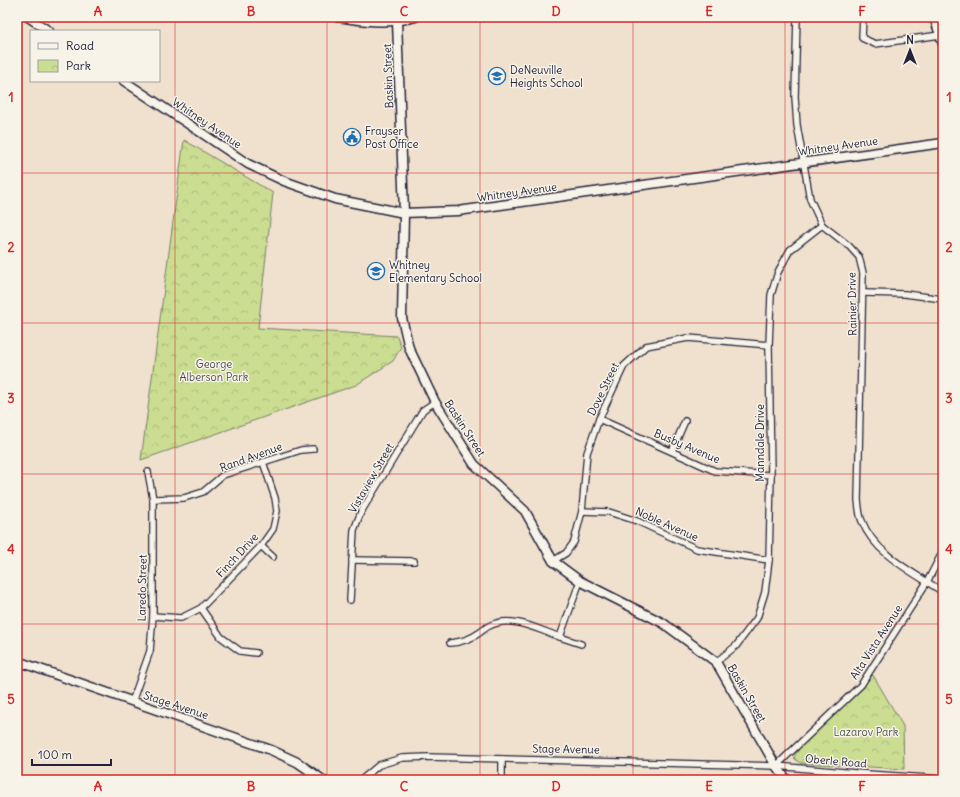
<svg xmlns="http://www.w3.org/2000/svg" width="960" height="797" viewBox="0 0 960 797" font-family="Delius,sans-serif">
<defs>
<pattern id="park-crowns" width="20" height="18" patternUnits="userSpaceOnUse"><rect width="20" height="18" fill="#cadd91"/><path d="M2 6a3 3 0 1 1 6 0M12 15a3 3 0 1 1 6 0" fill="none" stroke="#adbd7e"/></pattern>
</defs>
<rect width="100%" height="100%" fill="#f0e0ce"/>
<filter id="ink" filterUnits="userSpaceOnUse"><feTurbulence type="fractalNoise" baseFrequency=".025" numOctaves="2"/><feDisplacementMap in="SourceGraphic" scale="8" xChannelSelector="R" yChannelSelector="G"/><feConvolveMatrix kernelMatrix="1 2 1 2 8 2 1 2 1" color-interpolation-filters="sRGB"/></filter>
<g filter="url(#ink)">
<!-- park -->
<g fill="url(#park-crowns)" stroke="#768066">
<path d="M184 140 273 193 258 328 397 336 401 347 393 361 356 385 141 460Z"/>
<path d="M873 675 903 726 904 769 800 763 794 758C797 746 828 721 838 711 850 700 861 687 873 675Z"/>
</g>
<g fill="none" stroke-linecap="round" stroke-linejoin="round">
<defs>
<g id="street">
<path d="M797 17 795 97 797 125 810 199 822 225 849 246 859 257 863 273 858 500C859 507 859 515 862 521 874 554 916 574 943 592"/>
<path d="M863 17 862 38 875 44 940 35"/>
<path d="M864 293 905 294 943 299"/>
<path d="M599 419 715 471 771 475"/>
<path d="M672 451 685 421"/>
<path d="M153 499 184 498 203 492 223 475 301 450 313 449"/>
<path d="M582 511 609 512 637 521 697 549 769 560"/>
<path d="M261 546 273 557"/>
<path d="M352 560 414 561"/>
<path d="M553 561 566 553 574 542 582 511 587 453 599 419 624 366 646 346 688 338 769 345"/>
<path d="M350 600 354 530 361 512 423 410 435 402"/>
<path d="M201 608 221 637 240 651 256 653"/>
<path d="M153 616 181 618 201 608 261 546 273 529 277 511 275 498 263 462"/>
<path d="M560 637 581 644"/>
<path d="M450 643C461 642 470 640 479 633 482 631 485 628 489 626 511 614 539 630 560 637L580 581"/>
<path d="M716 662 736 646 757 618 765 592 769 560 771 475 769 345 771 295 778 272 790 250 822 225"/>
<path d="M132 702 150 651 153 616V499L148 472"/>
<path d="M502 759V780"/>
<path d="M776 766 861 685 927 582 943 551"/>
<path d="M361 780 379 765 402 758 428 757 776 766 867 774 943 779"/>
</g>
<g id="secondary">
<path d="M28 17 49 31"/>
<path d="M336 17C367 21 385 25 416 17"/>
<path d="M934 17 943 44"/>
<path d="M397 21 404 213 402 318 409 348 435 402 474 464 525 511 553 561 580 581 663 623 716 662 776 766 787 780"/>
<path d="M124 81 248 164 284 181 335 199 404 213 458 211 943 143"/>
<path d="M17 661 271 750 297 762 323 780"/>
</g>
</defs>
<!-- street casing -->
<use href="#street" stroke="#22223b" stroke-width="8"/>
<!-- secondary casing -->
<use href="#secondary" stroke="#22223b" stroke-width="11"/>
<!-- street -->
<use href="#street" stroke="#f7f3e8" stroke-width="5.5"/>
<!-- secondary -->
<use href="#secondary" stroke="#f7f3e8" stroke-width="8"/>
</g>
</g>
<!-- grid -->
<path fill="none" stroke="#d62828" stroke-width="1" stroke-opacity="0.55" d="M175 17V780M327 17V780M480 17V780M633 17V780M785 17V780M17 173H943M17 323H943M17 474H943M17 624H943"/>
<!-- icons -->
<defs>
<symbol id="school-ring" viewBox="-11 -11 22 22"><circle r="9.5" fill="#f7f3e8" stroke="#1f6fb2" stroke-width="1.5"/><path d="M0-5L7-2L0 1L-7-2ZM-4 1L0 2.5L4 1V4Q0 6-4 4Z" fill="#1f6fb2"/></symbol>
<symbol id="civic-ring" viewBox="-11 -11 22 22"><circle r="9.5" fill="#f7f3e8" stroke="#1f6fb2" stroke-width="1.5"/><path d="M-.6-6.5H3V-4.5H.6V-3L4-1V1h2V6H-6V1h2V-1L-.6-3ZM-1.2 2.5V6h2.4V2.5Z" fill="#1f6fb2"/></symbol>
</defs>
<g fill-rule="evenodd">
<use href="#school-ring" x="487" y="66" width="20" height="20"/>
<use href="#civic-ring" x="342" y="127" width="20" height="20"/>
<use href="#school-ring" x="366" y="261" width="20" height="20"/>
</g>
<g text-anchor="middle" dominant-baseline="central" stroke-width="3" stroke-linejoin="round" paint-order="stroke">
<!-- poi labels -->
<g font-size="11" fill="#22223b" stroke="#f7f3e8" text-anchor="start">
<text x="510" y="70">DeNeuville<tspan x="510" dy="13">Heights School</tspan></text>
<text x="365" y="131">Frayser<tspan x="365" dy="13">Post Office</tspan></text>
<text x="389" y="265">Whitney<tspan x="389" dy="13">Elementary School</tspan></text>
</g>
<!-- street labels -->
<g font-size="11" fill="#22223b" stroke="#f7f3e8">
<text transform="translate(388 76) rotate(-92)">Baskin Street</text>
<text transform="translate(207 123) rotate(34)">Whitney Avenue</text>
<text transform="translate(838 146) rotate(-8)">Whitney Avenue</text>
<text transform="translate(517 192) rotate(-8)">Whitney Avenue</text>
<text transform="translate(852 304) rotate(-91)">Rainier Drive</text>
<text transform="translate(603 389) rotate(-64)">Dove Street</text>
<text transform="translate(465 428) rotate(57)">Baskin Street</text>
<text transform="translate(760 443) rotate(-90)">Manndale Drive</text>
<text transform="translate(687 446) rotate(23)">Busby Avenue</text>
<text transform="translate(251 457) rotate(-20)">Rand Avenue</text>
<text transform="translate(371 478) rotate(-60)">Vistaview Street</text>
<text transform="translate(667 524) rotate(24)">Noble Avenue</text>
<text transform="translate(237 555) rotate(-47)">Finch Drive</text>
<text transform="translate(142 588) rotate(-89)">Laredo Street</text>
<text transform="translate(876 642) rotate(-57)">Alta Vista Avenue</text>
<text transform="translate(747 693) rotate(60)">Baskin Street</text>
<text transform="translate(176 705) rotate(18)">Stage Avenue</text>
<text transform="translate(566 749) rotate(1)">Stage Avenue</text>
<text transform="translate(836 761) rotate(5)">Oberle Road</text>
</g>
<!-- park labels -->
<g font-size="11" fill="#4c5150" stroke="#f7f3e8">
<text x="214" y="364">George<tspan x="214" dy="13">Alberson Park</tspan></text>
<text x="866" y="732">Lazarov Park</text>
</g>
</g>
<!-- margin -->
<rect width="960" height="797" fill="none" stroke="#f7f3e8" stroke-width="44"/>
<!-- legend -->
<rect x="30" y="30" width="130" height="52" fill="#f7f3e8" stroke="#a29fa3"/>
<rect x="38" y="43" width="20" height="6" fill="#f7f3e8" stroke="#a29fa3"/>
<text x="66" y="50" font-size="12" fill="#22223b">Road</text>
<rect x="38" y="60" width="20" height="12" fill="url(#park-crowns)" stroke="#a29fa3"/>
<text x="66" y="70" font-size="12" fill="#22223b">Park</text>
<!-- north arrow -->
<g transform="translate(910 50)" stroke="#f7f3e8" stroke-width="3" paint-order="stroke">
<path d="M0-3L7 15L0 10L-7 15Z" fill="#22223b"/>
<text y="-6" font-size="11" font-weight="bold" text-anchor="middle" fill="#22223b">N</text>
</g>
<!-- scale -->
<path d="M32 759v6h79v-6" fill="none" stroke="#22223b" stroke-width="2"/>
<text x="38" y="759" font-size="12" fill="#22223b" stroke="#f7f3e8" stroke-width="3" paint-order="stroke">100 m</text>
<rect x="22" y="22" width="916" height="753" fill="none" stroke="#d62828" stroke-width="1.5"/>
<g font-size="13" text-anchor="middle" font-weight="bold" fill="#d62828">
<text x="98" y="16">A</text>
<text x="251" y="16">B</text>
<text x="404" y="16">C</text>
<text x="556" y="16">D</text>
<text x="709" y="16">E</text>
<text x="862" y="16">F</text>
<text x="11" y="102">1</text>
<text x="949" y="102">1</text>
<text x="11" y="252">2</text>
<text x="949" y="252">2</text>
<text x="11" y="403">3</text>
<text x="949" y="403">3</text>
<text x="11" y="554">4</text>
<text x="949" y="554">4</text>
<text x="11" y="704">5</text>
<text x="949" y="704">5</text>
<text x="98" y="791">A</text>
<text x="251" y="791">B</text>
<text x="404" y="791">C</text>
<text x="556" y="791">D</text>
<text x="709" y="791">E</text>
<text x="862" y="791">F</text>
</g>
</svg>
